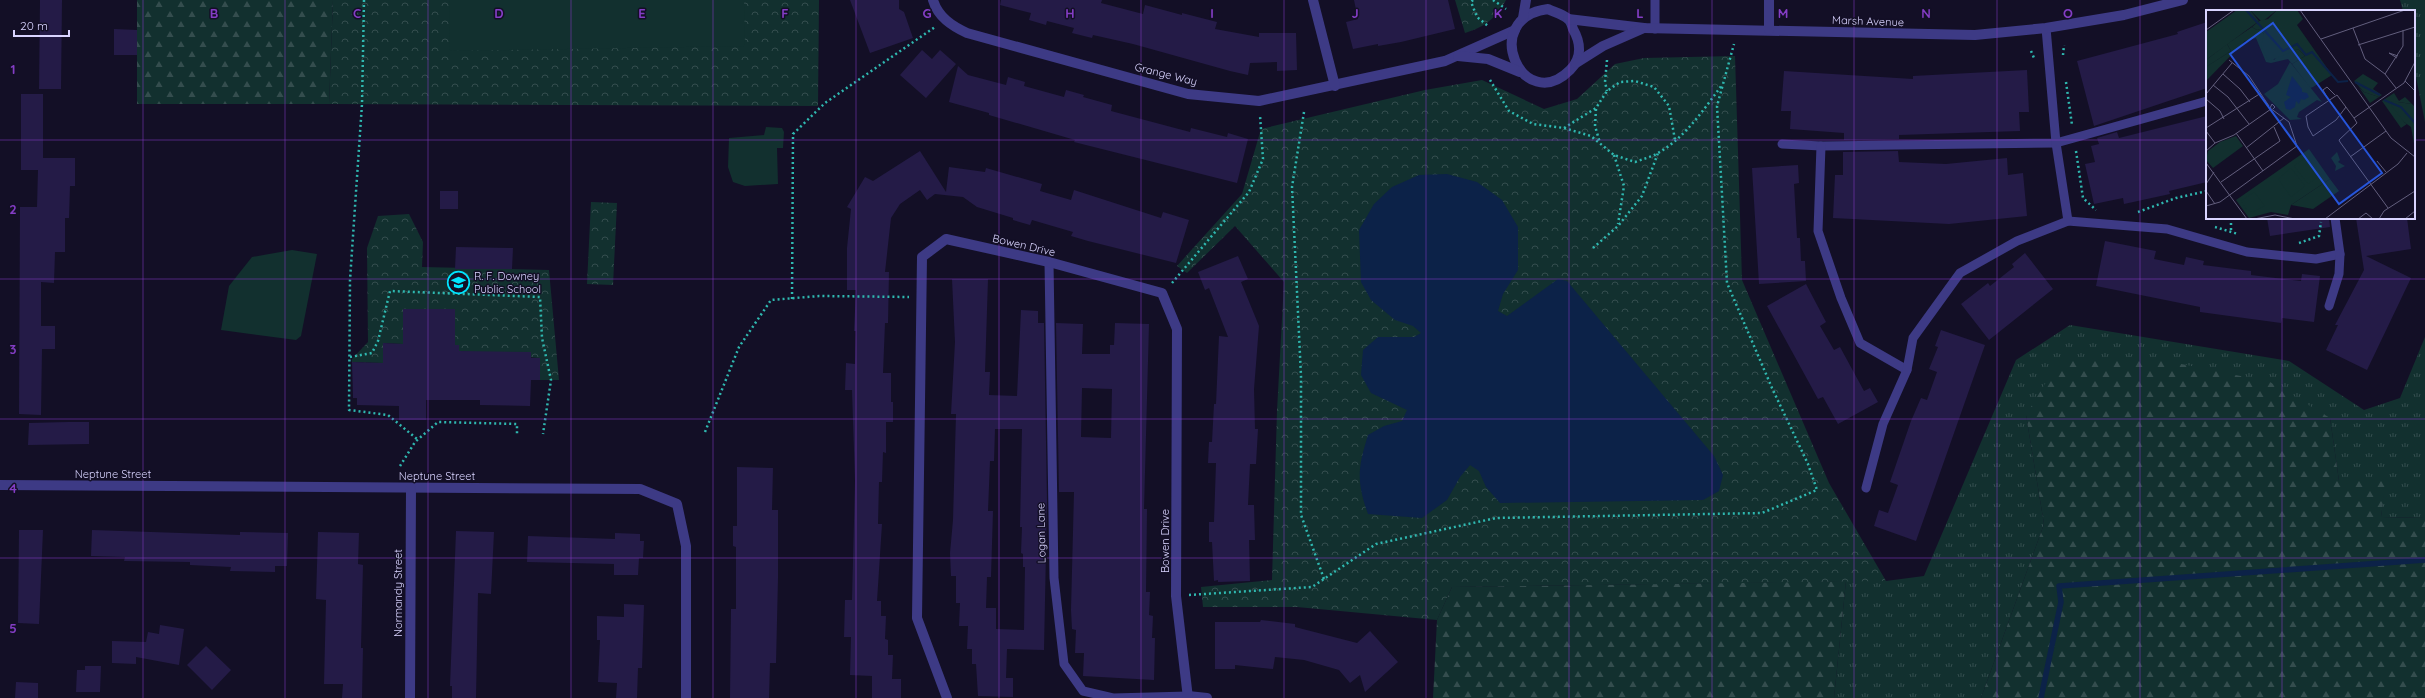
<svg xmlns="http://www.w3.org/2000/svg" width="2425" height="698" viewBox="0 0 2425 698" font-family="Quicksand,sans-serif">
<defs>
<pattern id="grass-tufts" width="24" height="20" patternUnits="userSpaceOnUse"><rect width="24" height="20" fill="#12302f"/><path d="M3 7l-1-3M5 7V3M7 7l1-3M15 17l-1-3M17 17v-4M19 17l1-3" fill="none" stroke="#344d4e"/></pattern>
<pattern id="forest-firs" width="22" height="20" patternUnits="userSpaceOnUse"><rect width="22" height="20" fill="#12302f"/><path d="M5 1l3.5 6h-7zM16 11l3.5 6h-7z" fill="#344d4e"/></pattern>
<pattern id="park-crowns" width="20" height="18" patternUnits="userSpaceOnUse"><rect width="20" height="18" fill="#12302f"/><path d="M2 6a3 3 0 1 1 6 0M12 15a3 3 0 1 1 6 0" fill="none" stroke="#344d4e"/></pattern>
</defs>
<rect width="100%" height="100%" fill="#130f26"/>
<!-- grass -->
<g fill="url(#grass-tufts)">
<path d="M2400 0H2425V122L2414 67V11H2403Z"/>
<path d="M2070 325 2289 361 2364 410 2400 398 2425 337V518L2381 517 2385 481H2339L2330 418 2026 415 2044 524 1981 698H1834L1846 581H1886L1924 576 2016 360Z"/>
</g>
<!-- forest -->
<g fill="url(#forest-firs)">
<path d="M137 0H333L329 104H137Z"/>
<path d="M2142 356 2270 382 2330 418 2339 481H2386L2381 517 2425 518V698H1981L2044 524 2026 415 2059 361Z"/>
<path d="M1846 581 1834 698H1433L1437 620 1452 587Z"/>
</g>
<!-- park -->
<g fill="url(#park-crowns)">
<path d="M333 0H819L818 106 329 104Z"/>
<path d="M1455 0H1506C1496 18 1485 27 1465 33Z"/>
<path d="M1735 56 1742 280 1829 483 1886 581 1452 587 1437 620 1297 607H1203L1201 587 1272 580 1277 411 1284 282 1235 226 1187 273 1177 266 1242 194 1261 129 1425 90 1482 80 1544 109 1577 99 1615 64 1644 58Z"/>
<path d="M591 202 617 203 613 285 587 284Z"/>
<path d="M409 214 423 242 422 267 549 270 559 380H540V358L459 351V345H455V309H403V344L383 343V363L352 362V359L368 342 367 248 378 216Z"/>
</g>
<!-- pitch -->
<g fill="#12302f">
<path d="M449 0H744L745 46 450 51Z"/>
<path d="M766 127 782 128 784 132 783 148H777L778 184 745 186 733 182 728 167 729 138 764 135Z"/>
<path d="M292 250 317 254 301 336 296 340 221 330 229 286 252 257Z"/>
</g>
<!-- water -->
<path fill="#0c2248" d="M1447 174 1477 182 1502 200 1518 227V270L1503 294 1498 311 1507 316 1558 279 1567 281 1714 456 1723 475 1719 491 1703 500 1500 503 1486 487 1479 471 1470 465 1460 477 1447 500 1422 518 1368 514C1356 480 1358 468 1368 435L1384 426 1402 421 1407 410 1371 393 1361 375 1363 350 1378 337H1414L1421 333 1413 326 1395 320 1371 300 1361 282 1359 230 1374 204 1392 187 1419 175Z"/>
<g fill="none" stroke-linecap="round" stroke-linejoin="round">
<!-- stream -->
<path stroke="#0c2248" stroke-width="5.5" d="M2041 698 2061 602 2059 586 2425 560"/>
</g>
<!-- building -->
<g fill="#241b47" fill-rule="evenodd">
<path d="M40 0H62L61 89H39Z"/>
<path d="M850 0H899V9L904 12 913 38 870 53Z"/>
<path d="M1001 0H1102L1101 3 1143 14 1145 5 1182 15V13L1217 22 1215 29 1259 37V33H1296L1297 70 1277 71V62L1250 63 1248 75 1230 71 1133 44 1093 35 1092 38 1072 33 1074 28 1047 21 1046 25 1029 20 1031 13 1000 5Z"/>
<path d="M1354 0H1448L1455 29 1401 42 1378 46V44L1353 49 1346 22 1358 19Z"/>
<path d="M2207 22V88L2094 126 2077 61 2178 34 2177 32Z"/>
<path d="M114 29 137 30V55H114Z"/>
<path d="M922 50 932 59 940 50 956 64 926 98 900 75Z"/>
<path d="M958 66 968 75 1006 85 1008 77 1025 82 1024 86 1064 97 1066 90 1084 95 1083 97 1112 105 1111 111 1190 132 1191 128 1227 137 1228 133 1248 139 1237 183 1074 142 1075 140 989 115V113L949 102Z"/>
<path d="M2027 70 2029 112H2019L2020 131 1899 135V139L1844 140V133L1790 129 1791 111H1781L1784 71 1913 79V76Z"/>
<path d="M21 94H43V158H75V186H70L69 218H65V252H55L54 283 41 282V326H55V349H42L41 415 19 414 20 207H37L38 170H21Z"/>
<path d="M2207 116V182L2169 191 2170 194 2124 204 2123 198 2094 204 2085 164 2095 162 2091 146 2099 144 2097 138 2117 132 2119 138Z"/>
<path d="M920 151 946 192 949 167 985 172 986 168 1042 184 1040 191 1071 200 1074 190 1161 218 1163 212 1189 220 1176 263 1088 241 1071 236 1073 232 1032 220 1030 225 1013 220V218L977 207 963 197 935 194 927 200 920 190 900 204 891 218 885 272H889L888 323H885L883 373H891V402H893V422H886V453L883 452 882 482H879L878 524H882L877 601H881V616H886L885 639 888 640V655H893L892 679H901V698H872V676L850 675 851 637H844L845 600H852L855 481 852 390H845L846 363 855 364 856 331H854L856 290H847V248L851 209 847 207 865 177 873 181Z"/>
<path d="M1898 151 1899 162 1946 164 2007 158 2008 175 2023 173 2027 216 1949 224 1833 218 1835 175H1843V152Z"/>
<path d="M1798 165 1799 183 1794 184 1797 238H1800L1801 261H1805L1806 281 1759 284 1752 168Z"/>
<rect x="440" y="191" width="18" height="18"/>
<path d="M2267 218H2329L2330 227 2270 236Z"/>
<path d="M2356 218H2407L2411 249 2366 256 2411 278 2367 370 2326 350 2338 325H2335L2364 270Z"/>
<path d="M2105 241 2156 251 2154 259 2184 265 2186 257 2204 261 2203 265 2251 271V275L2301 281 2302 274 2320 276 2314 322 2282 318 2281 323 2200 312V307L2096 286Z"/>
<path d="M456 247 513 248 512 269H455Z"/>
<path d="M2025 253 2053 289 1989 340 1961 304 1988 283 1990 286 2014 267 2012 264Z"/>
<path d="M1238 256 1248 279 1241 282 1259 326 1254 389 1255 429H1258L1256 464H1250L1248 505H1254L1255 540H1249L1250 581 1218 582V580L1214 581 1212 542H1209V522H1214L1216 463H1208L1209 442H1212L1214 404H1216L1219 336 1228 337 1209 288 1205 290 1198 272Z"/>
<path d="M952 279H988L985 372H990L989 395 1017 396 1021 310 1038 311V323H1044L1047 501 1044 650 1007 649 1006 678H1013V697L978 696 976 664H972V649H967L968 626H959L960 603H956V576H951L950 553 953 520 956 414H951L955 342ZM995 429H1022L1020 527H1022L1021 553 1023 554V567H1025L1024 630 996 629V608H986L987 577H991L993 511H988L990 461H994Z"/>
<path d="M1806 284 1826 322 1820 326 1834 350 1840 347 1864 391 1870 388 1878 402 1838 424 1823 397 1818 399 1767 306Z"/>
<path d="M403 309H455V345H459V351L531 352V358H540V380H531L530 406 480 405V400H426V420H399V406L357 405V398H353L352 362 383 363V343L403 344Z"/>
<path d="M1056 323 1083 324 1082 354H1110V345H1114L1115 323 1149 324 1144 509H1147L1146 592H1150L1149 615 1153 616 1152 638H1155L1154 680 1083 676 1084 653H1075L1076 630 1072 629 1071 610 1074 492H1059ZM1082 388 1112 389 1111 438 1081 437Z"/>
<path d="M1941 330 1985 345 1916 541 1874 526 1879 510 1888 513 1898 485 1890 482 1911 421 1921 398 1927 400 1937 372 1929 369 1938 347 1935 346Z"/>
<path d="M68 422H89V444L28 445 29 423Z"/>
<path d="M737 467 773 468 772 510H778V578L776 663H770L769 698H730L731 609H736V547L733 546V526H737Z"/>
<path d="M19 530H43L39 624 18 623Z"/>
<path d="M92 530 240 535V532L288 533 287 566H275V572L230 571 231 567 190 565V562L124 561 125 557 91 556Z"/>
<path d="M456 531 494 532 491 594 478 593 476 698H452V686H450Z"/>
<path d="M318 532 359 533 358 564 363 565 361 648H363L362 698H342L343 684H324L326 600 316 599Z"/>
<path d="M615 533 640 534V541H644L643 558H639L638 575H614V564L527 562 528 536 615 539Z"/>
<path d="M624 604 644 605 642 668H638L637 698H616L617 683 598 682 600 640H597V616L624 617Z"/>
<path d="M1261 620 1295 624V627L1357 643 1370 631 1398 662 1365 692 1360 675 1350 683 1339 670 1304 660 1275 657 1273 669 1235 665V669H1215V622H1260Z"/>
<path d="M160 625 184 629 179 665 136 657V664L112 663V641L146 642 148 632 159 634Z"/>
<path d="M206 646 231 670 212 690 187 665Z"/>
<path d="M85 666H101L100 692H76L77 670H85Z"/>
<path d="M16 682 38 683V698H15Z"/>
</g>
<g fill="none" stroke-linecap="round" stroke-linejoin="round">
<!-- path -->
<g stroke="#2fb8b0" stroke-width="2.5" stroke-dasharray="2 3" stroke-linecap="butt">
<path d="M364 0 362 104 350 280 349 410 388 415 417 439"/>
<path d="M1473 0 1471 2 1477 17 1488 26"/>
<path d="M1493 0 1506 9"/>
<path d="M2031 51 2034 58"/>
<path d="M2063 55 2064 45"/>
<path d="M1607 60 1605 82 1607 91"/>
<path d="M1490 80 1509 111 1533 124 1564 128 1591 136 1614 155 1635 162C1643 159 1651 157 1658 153 1685 138 1704 109 1722 85"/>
<path d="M2066 82 2072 125"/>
<path d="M1596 109 1595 126 1600 143"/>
<path d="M1304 112 1292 187 1301 376V515L1324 579"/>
<path d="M1564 128 1596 108 1607 91 1620 82 1635 81 1654 87 1669 106 1675 140"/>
<path d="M2076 151 2083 198 2096 210"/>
<path d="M1614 155 1624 186 1618 224"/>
<path d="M2138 212 2176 198 2207 191"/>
<path d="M2215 227 2238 234"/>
<path d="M2231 230V218"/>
<path d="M2299 243 2319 236 2321 222"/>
<path d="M1593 248 1618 226 1642 196 1658 153"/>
<path d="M1172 283 1249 192 1263 159 1260 115"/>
<path d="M792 299 793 134 825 103 935 27"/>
<path d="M350 357 372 353 378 341 390 291 540 297 542 338 551 380 543 434"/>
<path d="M705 432 739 347 771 300 819 296 909 297"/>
<path d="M400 466 415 442 438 422 517 424V434"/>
<path d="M1189 595 1312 587 1376 544 1496 518 1762 513 1817 490 1808 464 1772 388 1727 283 1717 106 1734 44"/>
</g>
<!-- service -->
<g stroke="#3d3a85" stroke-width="9">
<path d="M1655 29V0"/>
<path d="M1782 144 1821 146 2056 143 2207 101"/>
<path d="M1821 146 1818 231 1841 298 1860 343 1907 370"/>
<path d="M2068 221 2167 229 2247 252 2316 259 2340 254 2335 218"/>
<path d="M1049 262 1054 578 1064 664 1083 691 1113 698 1188 696"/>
<path d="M2329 306 2339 274 2340 254"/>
<path d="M1866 488 1883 424 1907 370 1913 338 1960 273 2017 241 2068 221 2056 143 2046 28"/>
</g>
<!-- minor -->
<g stroke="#3d3a85" stroke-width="10">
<path d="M933 0C938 17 952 26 967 33L1188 94 1259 101 1445 61 1515 30"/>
<path d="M1313 0 1335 86"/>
<path d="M1548 9C1554 12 1562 14 1567 18 1570 20 1572 25 1573 29 1581 43 1582 58 1570 70 1523 117 1478 18 1548 9Z"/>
<path d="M1523 18 1526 0"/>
<path d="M1568 19 1644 28 1975 35 2046 28 2124 15 2183 0"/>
<path d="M1769 30V0"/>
<path d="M1458 56 1488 59 1520 72"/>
<path d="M1576 63 1603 46 1644 28"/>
<path d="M0 485 640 489 677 504 686 546V698"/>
<path d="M1188 696 1207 698"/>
<path d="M410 698 411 488"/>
<path d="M947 698 917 618 922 257 946 239 1049 262 1162 293 1177 329 1176 596 1188 698"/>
</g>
</g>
<!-- grid -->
<path fill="none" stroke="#843dc5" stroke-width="1" stroke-opacity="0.55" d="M143 0V698M285 0V698M428 0V698M571 0V698M713 0V698M856 0V698M999 0V698M1141 0V698M1284 0V698M1426 0V698M1569 0V698M1712 0V698M1854 0V698M1997 0V698M2140 0V698M2282 0V11M0 140H2207M2414 140H2425M2282 218V698M0 279H2425M0 419H2425M0 558H2425"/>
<!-- icons -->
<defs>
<symbol id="school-ring" viewBox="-11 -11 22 22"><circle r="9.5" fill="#130f26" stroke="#00e5ff" stroke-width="1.5"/><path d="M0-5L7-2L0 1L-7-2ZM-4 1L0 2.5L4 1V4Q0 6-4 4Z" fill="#00e5ff"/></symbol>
</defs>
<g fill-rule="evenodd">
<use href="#school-ring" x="446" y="270" width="25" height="25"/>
</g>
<g text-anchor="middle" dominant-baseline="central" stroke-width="3" stroke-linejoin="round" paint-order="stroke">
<!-- street labels -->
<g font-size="11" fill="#d9d4ff" stroke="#130f26">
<text transform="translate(1868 21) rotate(2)">Marsh Avenue</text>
<text transform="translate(1166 74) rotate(14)">Grange Way</text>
<text transform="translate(1024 245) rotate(13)">Bowen Drive</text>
<text x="113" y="474">Neptune Street</text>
<text x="437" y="476">Neptune Street</text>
<text transform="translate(1041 533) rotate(-91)">Logan Lane</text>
<text transform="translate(1165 541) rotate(-90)">Bowen Drive</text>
<text transform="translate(398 593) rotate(-90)">Normandy Street</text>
</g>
<!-- poi labels -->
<g font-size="11" fill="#d9d4ff" stroke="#130f26" text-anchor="start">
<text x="474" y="276">R. F. Downey<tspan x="474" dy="13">Public School</tspan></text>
</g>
</g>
<!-- overview -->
<g transform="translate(2206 10)">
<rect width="209" height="209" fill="#130f26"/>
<path d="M44 0H71L56 12ZM46 17 51 20 54 19 58 24 68 50 73 44 92 39 99 46 86 54 82 49 65 53 60 52 50 28 39 31 0 71 1 56 25 41 21 34ZM152 76 158 82 173 87 164 93ZM188 83 193 91 199 87 206 94 192 92 198 112 201 114 195 118 176 91Z" fill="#12302f"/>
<path d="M71 0H91L97 9 91 15 126 65 107 77 104 78 86 54 99 46 92 39 63 51 55 37 58 24 54 19 51 20 46 17 53 11 62 9ZM21 34 25 41 0 57V50ZM157 64 172 73 167 79 176 85 173 87 158 82 148 71ZM185 91 206 94 209 97V139L205 117 198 112 185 95ZM124 169 133 181 107 199 85 195Z" fill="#12302f"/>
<path d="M31 0H44L53 11 0 50V22Z" fill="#12302f"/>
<path d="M84 52 116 92 111 90 93 102 91 107 96 109 84 110 58 84 72 74ZM30 126 37 136 7 158 0 150 2 141 14 132ZM103 139 124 169 85 195 82 205 65 202 43 208 30 190ZM131 142 134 150 132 152 139 156 129 161 130 156 125 148Z" fill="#12302f"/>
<path d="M102 146 116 164 102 174 88 156ZM85 158 99 176 85 187 72 169ZM48 182 59 196 46 202 41 200 35 191Z" fill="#12302f"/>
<path d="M86 66 96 79V82L101 83 103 87 98 90 95 89 93 94 90 91 89 97 84 100 80 99 78 92 85 87 80 85Z" fill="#0c2248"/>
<path fill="none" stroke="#0c2248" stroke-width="2" d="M40 0 77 41 91 34 100 45 106 42 132 72 142 71M149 72 174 85M178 90 195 97 209 113"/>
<path fill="none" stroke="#625e7d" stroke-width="1" d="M94 0 185 128 209 147M147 18 159 49 179 64 190 78M0 20 28 0M115 29 199 0M152 35 209 17M191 48 183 43 192 46M23 50 43 66 63 96M17 64 34 79 44 92M179 64 197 36V20M199 71 209 81M7 75 22 87 43 114M0 84 26 53M0 89 14 101 18 109M122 89 117 80 121 77 129 85M140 97 130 110 107 126 102 117 100 106 131 85 148 108 151 113 133 130 134 132 182 198M148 108 198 73 209 52M0 118 55 83M0 121 9 133M30 123 57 161M40 138 78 108M0 141 9 133 28 125 65 99M144 147 180 121M171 151 180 162M0 153 41 209M15 172 74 131 68 117M0 174 8 162M0 181 9 194M0 196 14 192 91 136 83 112 64 98 66 94 69 97 67 99M48 209 69 205 89 209M119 209 192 154 201 143M152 209 160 203 167 209M173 209 178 201 209 181M199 209 209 201"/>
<path fill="#2655da" fill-opacity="0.15" stroke="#2655da" stroke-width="2" d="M67 13 176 163 133 194 24 44Z"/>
<rect width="209" height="209" fill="none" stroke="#d9d4ff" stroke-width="2"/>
</g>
<g font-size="13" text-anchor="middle" font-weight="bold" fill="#843dc5" stroke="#130f26" stroke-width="3" stroke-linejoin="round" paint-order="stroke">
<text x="214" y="18">B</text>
<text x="357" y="18">C</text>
<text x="499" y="18">D</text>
<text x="642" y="18">E</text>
<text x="785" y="18">F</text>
<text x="927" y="18">G</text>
<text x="1070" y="18">H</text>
<text x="1212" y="18">I</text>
<text x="1355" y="18">J</text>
<text x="1498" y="18">K</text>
<text x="1640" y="18">L</text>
<text x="1783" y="18">M</text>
<text x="1926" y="18">N</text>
<text x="2068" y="18">O</text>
<text x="13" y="74">1</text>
<text x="13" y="214">2</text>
<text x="13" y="354">3</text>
<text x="13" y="493">4</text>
<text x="13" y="633">5</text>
</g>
<!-- scale -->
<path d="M14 30v6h55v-6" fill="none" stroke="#d9d4ff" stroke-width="2"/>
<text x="20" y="30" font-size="12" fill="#d9d4ff" stroke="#130f26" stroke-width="3" paint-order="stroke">20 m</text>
</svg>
